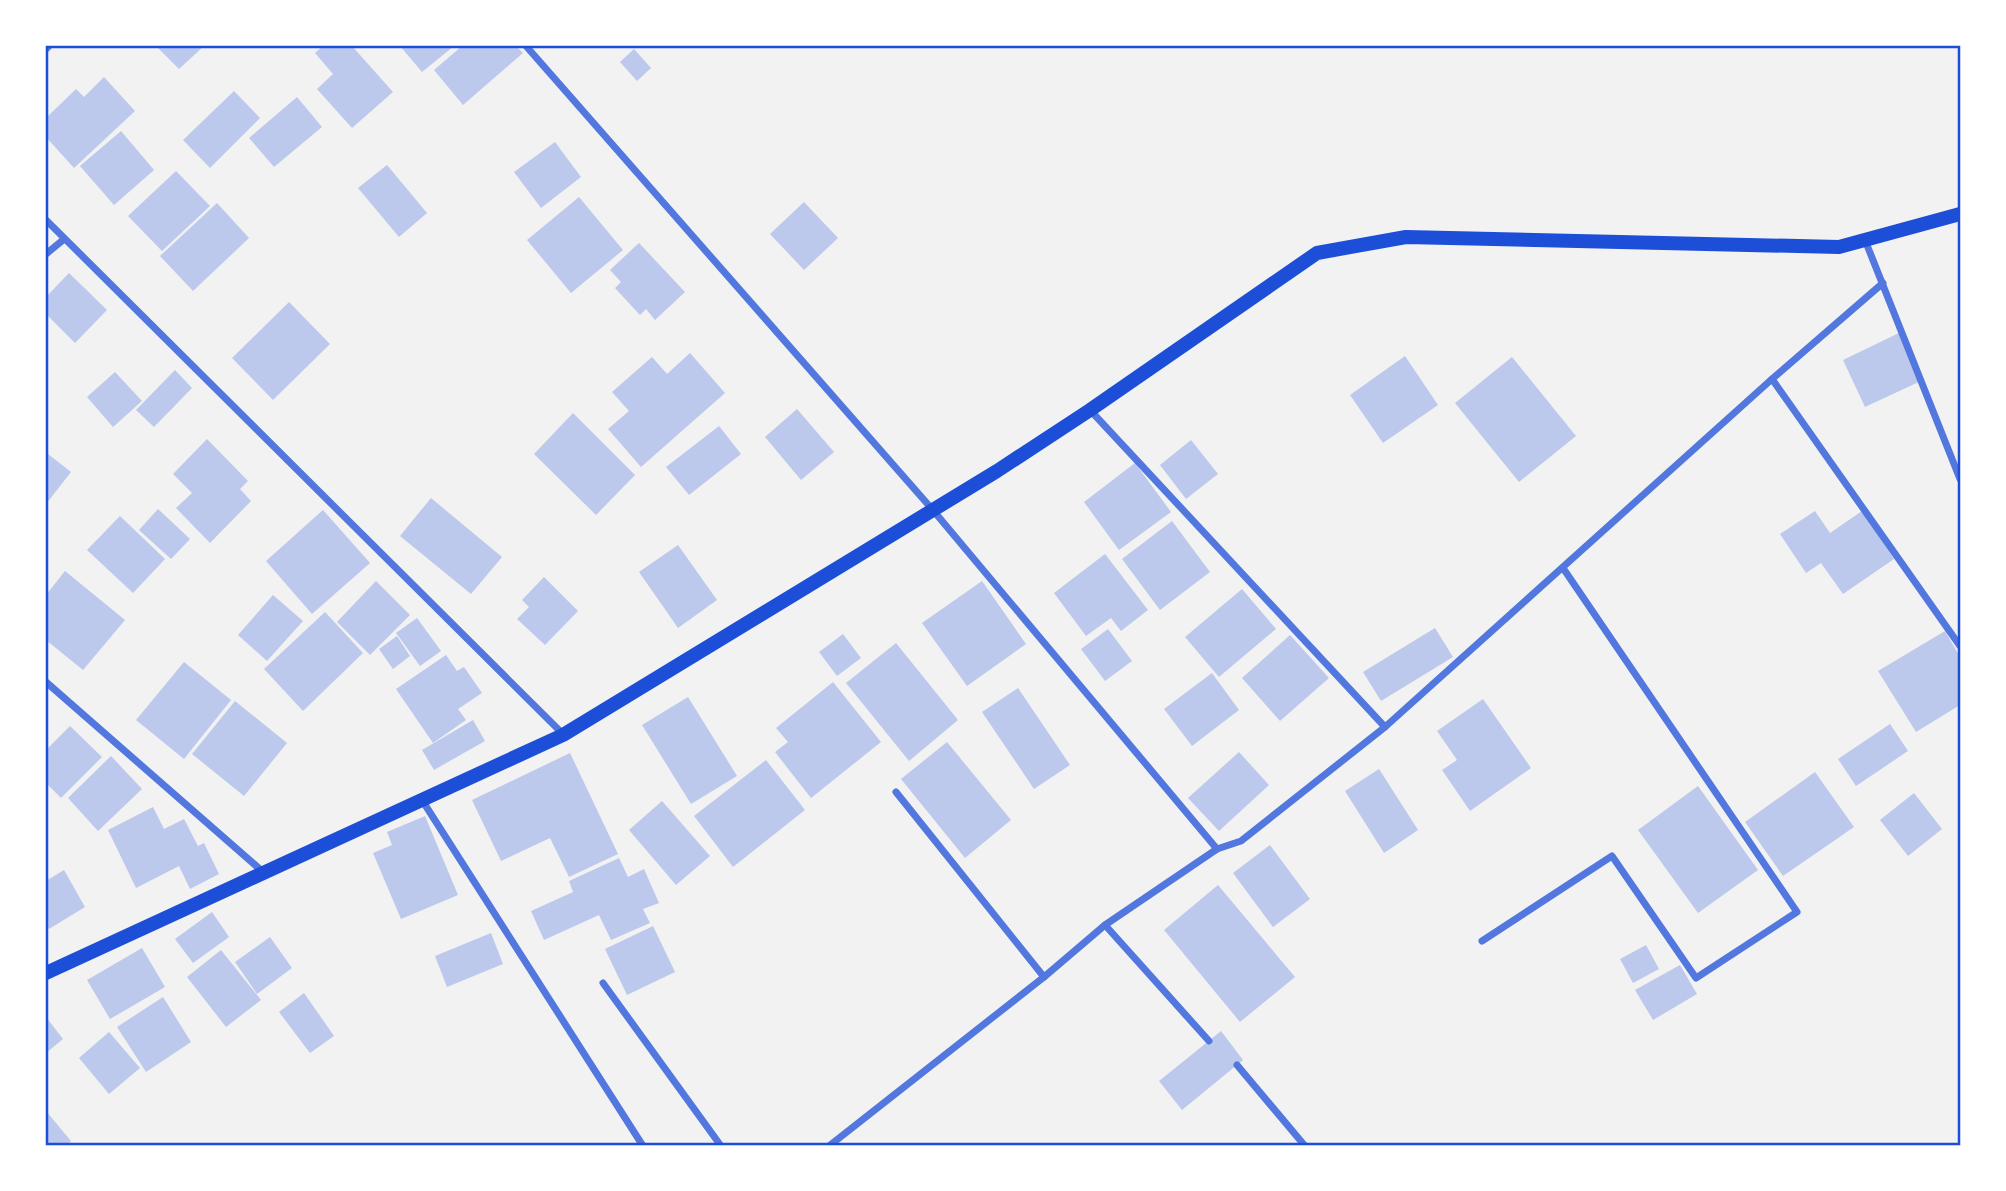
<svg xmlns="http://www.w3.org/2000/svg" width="2006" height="1191" viewBox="0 0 2006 1191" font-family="'Public Sans',sans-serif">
<rect width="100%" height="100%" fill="#f2f2f2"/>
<!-- building -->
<g fill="#bdc9ec">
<path d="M156 46H204L179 69Z"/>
<path d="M323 46H352L393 92 352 128 317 89 333 74 315 53Z"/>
<path d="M400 46H454L422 72Z"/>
<path d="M462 46H516L523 53 463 105 434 70Z"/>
<path d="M634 49 651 68 637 81 620 62Z"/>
<path d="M104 77 135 111 74 168 46 137V118L76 89 84 97Z"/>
<path d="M234 91 260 118 210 168 183 140Z"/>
<path d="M297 97 322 127 274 167 249 138Z"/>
<path d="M121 131 154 170 114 205 80 166Z"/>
<path d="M555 142 581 177 541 208 514 172Z"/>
<path d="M387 165 427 213 399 237 358 188Z"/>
<path d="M176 171 210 206 162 251 128 216Z"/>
<path d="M579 197 623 250 571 293 527 240Z"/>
<path d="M804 202 838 238 804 270 770 234Z"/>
<path d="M217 203 249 238 193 291 160 256Z"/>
<path d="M639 243 685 292 655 320 646 309 640 315 615 288 621 282 610 270Z"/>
<path d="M69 273 107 310 75 343 46 314V297Z"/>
<path d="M289 302 330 344 273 400 232 358Z"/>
<path d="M1899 333 1921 381 1865 407 1843 360Z"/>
<path d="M690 353 725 393 641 467 608 429 629 411 612 392 652 357 667 374Z"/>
<path d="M1405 356 1438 405 1383 443 1350 395Z"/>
<path d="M1512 357 1576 436 1519 482 1455 403Z"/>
<path d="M175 370 192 388 154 427 136 410Z"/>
<path d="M115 372 142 401 113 427 87 397Z"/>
<path d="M797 409 834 452 801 480 765 437Z"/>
<path d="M573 413 635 475 596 515 534 454Z"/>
<path d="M719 426 741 454 689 495 666 467Z"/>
<path d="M207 439 248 481 240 489 251 501 210 543 176 508 192 493 173 474Z"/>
<path d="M1191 440 1218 474 1186 499 1160 465Z"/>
<path d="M48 454 71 472 46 504V457Z"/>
<path d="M1135 463 1171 512 1119 550 1084 502Z"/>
<path d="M431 498 502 557 471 594 400 536Z"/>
<path d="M158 509 190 539 171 559 139 530Z"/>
<path d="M323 510 370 563 312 614 266 561Z"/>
<path d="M1815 511 1830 533 1862 511 1894 559 1843 594 1821 563 1806 573 1780 534Z"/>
<path d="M120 516 165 559 133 593 87 550Z"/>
<path d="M1172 521 1210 572 1160 610 1122 559Z"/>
<path d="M678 545 717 600 678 628 639 572Z"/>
<path d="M1105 554 1148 610 1121 631 1111 618 1086 636 1054 593Z"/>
<path d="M65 571 125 620 83 670 46 640V595Z"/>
<path d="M544 577 578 611 545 645 517 619 529 607 522 600Z"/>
<path d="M376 581 410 615 370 655 337 622Z"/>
<path d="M982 581 1026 644 967 686 922 623Z"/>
<path d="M1242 589 1276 629 1219 677 1185 637Z"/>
<path d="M273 595 303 621 267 661 238 635Z"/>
<path d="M325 612 363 653 303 711 264 669Z"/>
<path d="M417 618 441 651 420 666 396 633Z"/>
<path d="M1435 628 1453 657 1381 701 1363 672Z"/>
<path d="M1108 629 1132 661 1105 681 1081 649Z"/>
<path d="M1945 631 1960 657V705L1916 732 1878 671Z"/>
<path d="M843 634 861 658 837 676 819 652Z"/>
<path d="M1290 635 1329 678 1280 721 1242 678Z"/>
<path d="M397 636 410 656 393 669 379 649Z"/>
<path d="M896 643 958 720 909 761 846 683Z"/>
<path d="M446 655 457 671 464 667 482 693 458 709 466 720 433 743 396 689Z"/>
<path d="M184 662 231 700 184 759 136 720Z"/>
<path d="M1212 673 1239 710 1192 746 1164 709Z"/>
<path d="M833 682 881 742 811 798 775 752 788 742 776 728Z"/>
<path d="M1018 688 1070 765 1034 789 982 712Z"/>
<path d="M688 697 737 776 691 804 642 725Z"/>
<path d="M1483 699 1531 768 1470 811 1442 770 1457 760 1437 731Z"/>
<path d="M235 701 287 743 244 796 192 754Z"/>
<path d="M473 720 485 741 434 770 422 750Z"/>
<path d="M1890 724 1908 751 1856 786 1838 759Z"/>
<path d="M70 726 102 757 61 798 46 783V750Z"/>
<path d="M947 742 1011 820 965 858 901 779Z"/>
<path d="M1239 752 1269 785 1219 831 1188 798Z"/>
<path d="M570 753 618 854 569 877 550 838 501 861 472 800Z"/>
<path d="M111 756 142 789 98 831 68 798Z"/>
<path d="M766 760 805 810 733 867 694 816Z"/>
<path d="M1379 769 1418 830 1384 853 1345 791Z"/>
<path d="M1815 772 1854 827 1783 876 1745 822Z"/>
<path d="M1698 786 1758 870 1698 913 1638 830Z"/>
<path d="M1914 793 1942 829 1908 856 1880 820Z"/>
<path d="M662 801 710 856 676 885 629 830Z"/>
<path d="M153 807 164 829 184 819 198 846 204 843 219 874 190 889 179 866 136 888 108 830Z"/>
<path d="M425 816 458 895 401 919 373 853 392 845 387 832Z"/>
<path d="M1270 845 1310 899 1273 927 1233 873Z"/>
<path d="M619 858 628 877 644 869 659 903 643 909 650 923 611 940 599 915 544 940 531 911 573 892 569 881Z"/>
<path d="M64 870 85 907 49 929 46 923V881Z"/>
<path d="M1218 885 1295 977 1240 1022 1164 930Z"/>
<path d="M212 912 229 937 193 963 175 939Z"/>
<path d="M653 926 675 972 627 995 605 949Z"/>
<path d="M491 933 503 964 447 987 435 956Z"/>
<path d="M270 937 292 968 257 994 235 962Z"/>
<path d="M1646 945 1659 969 1633 983 1620 959Z"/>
<path d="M142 948 165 987 110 1019 87 980Z"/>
<path d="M221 950 261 1000 226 1027 187 977Z"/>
<path d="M1680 965 1697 994 1653 1020 1635 990Z"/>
<path d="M304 993 334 1036 310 1053 279 1012Z"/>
<path d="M163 997 191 1042 146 1072 117 1027Z"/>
<path d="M46 1017 63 1039 46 1053Z"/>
<path d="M1221 1031 1243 1060 1182 1110 1159 1081Z"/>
<path d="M109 1032 140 1068 109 1094 79 1058Z"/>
<path d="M46 1111 71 1141 66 1146H46Z"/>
</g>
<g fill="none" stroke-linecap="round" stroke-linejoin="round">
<!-- minor -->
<g stroke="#5277de" stroke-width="7">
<path d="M526 46 932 509 1217 849"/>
<path d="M46 49 49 46"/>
<path d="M46 220 563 734"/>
<path d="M1865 240 1960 479"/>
<path d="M46 254 63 240"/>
<path d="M1772 379 1960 646"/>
<path d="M1090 410 1385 727"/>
<path d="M46 682 262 871"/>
<path d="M896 792 1044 977"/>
<path d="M422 800 643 1146"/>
<path d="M1105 925 1209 1041"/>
<path d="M1482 941 1612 856 1696 978 1797 912 1563 568"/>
<path d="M603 983 721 1146"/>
<path d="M1237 1065 1305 1146"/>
<path d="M829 1146 1044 977 1105 925 1217 849 1241 841 1385 727 1772 379 1883 283"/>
</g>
<!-- secondary -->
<path stroke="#1d4ed8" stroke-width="14" d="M46 973 563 735 997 471 1090 410 1317 253 1406 237 1839 247 1960 214"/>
</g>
<!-- border -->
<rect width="2006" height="1191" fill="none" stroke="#ffffff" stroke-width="94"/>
<rect x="47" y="47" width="1912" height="1097" fill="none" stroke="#1d4ed8" stroke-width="2.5"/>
</svg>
